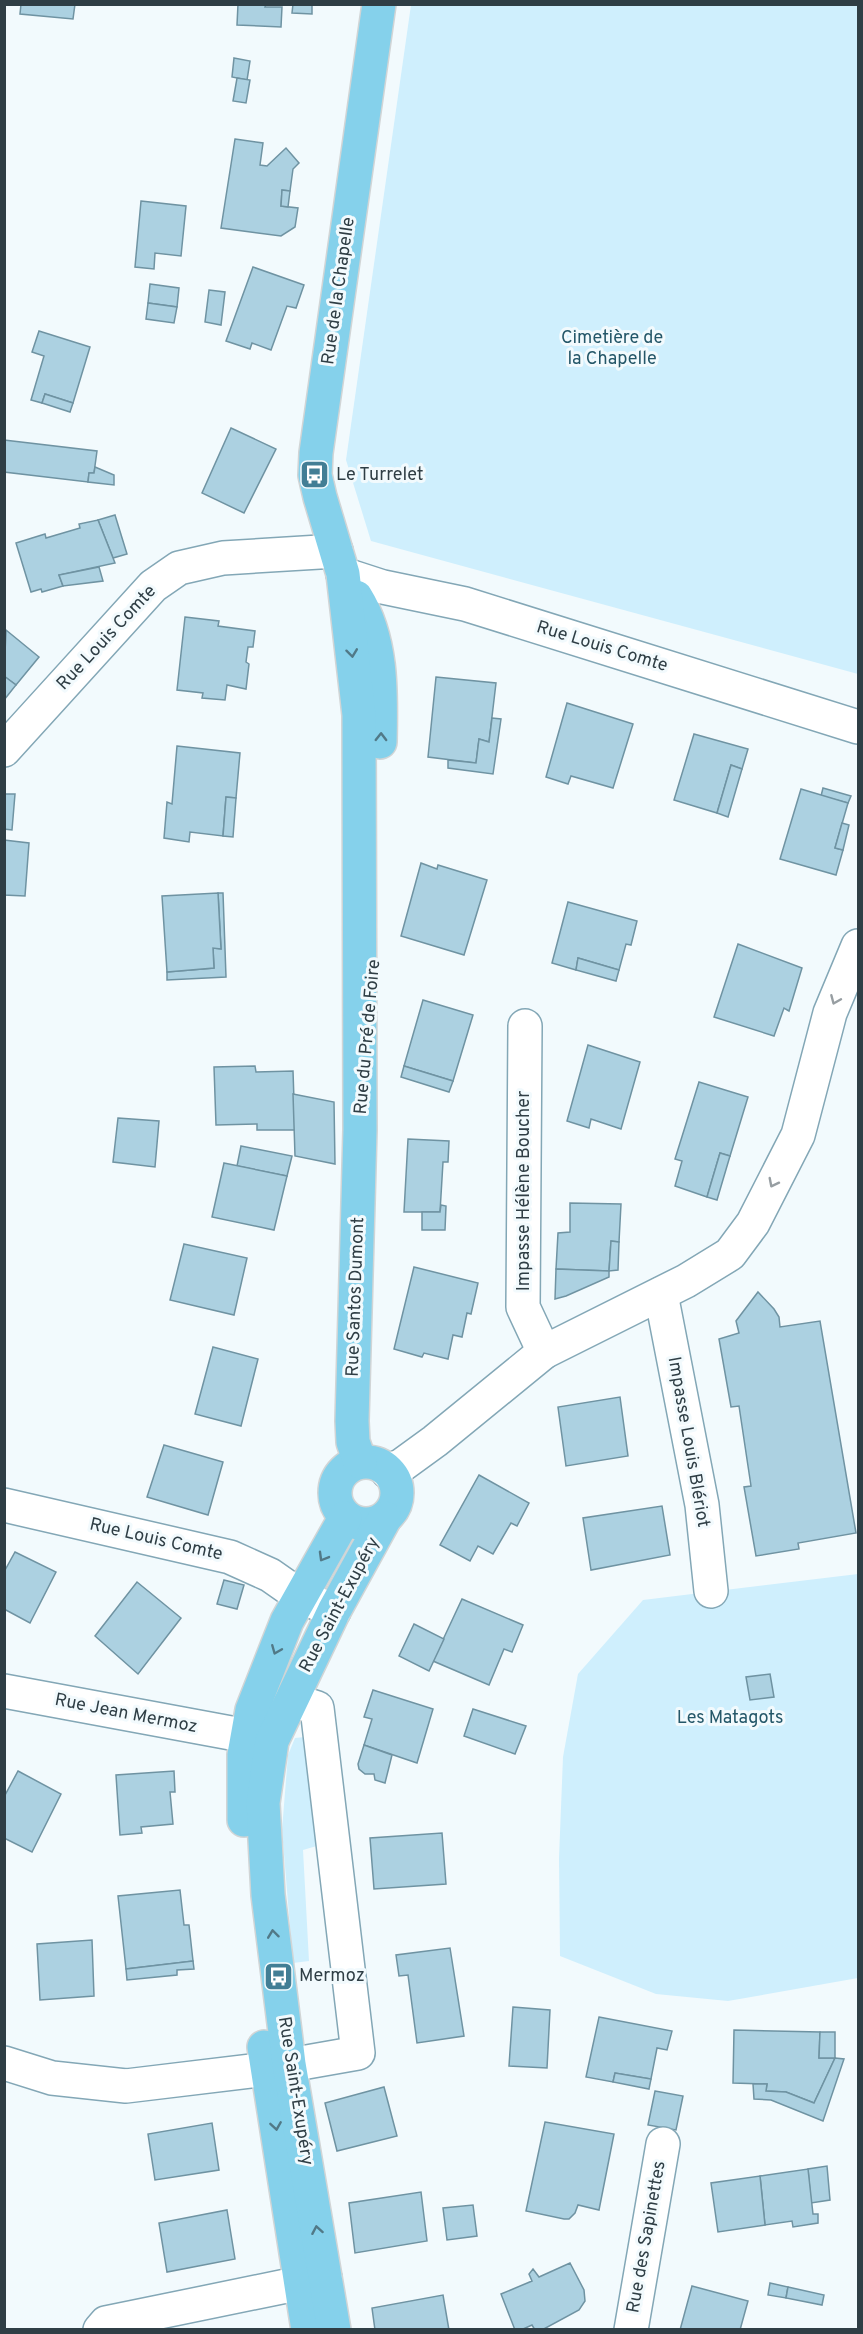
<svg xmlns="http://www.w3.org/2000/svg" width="863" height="2334" viewBox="0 0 863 2334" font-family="Overpass,sans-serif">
<rect width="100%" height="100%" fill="#f2fafd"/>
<!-- green -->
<g fill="#cfeffd">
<path d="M411 5H858V674L371 541 346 460Z"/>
<path d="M858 1574V1978L728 2001 656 1994 560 1956 559 1858 563 1757 578 1674 643 1600Z"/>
<path d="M305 1737 320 1845 303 1850 309 1961 293 1963 282 1830 288 1755 295 1738Z"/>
</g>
<!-- building -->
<g fill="#acd1e1" stroke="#6f93a2" stroke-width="1.5">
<path d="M21 4H75L73 19 20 14Z"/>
<path d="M238 4H266L265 7H282L281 27 237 25Z"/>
<path d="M293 4H312V14L292 13Z"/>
<path d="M234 58 250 61 247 80 232 77Z"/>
<path d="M237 78 250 80 246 103 233 101Z"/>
<path d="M235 139 263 143 260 165 267 166 286 148 299 163 293 169 290 191 282 190 281 206 298 208 295 227 281 236 221 228Z"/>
<path d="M282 190 290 191 288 207 281 206Z"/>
<path d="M141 201 186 206 181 256 155 253 154 269 135 267Z"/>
<path d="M253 267 304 285 296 308 287 306 271 350 252 343 250 349 226 341Z"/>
<path d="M150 284 179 288 177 307 148 303Z"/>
<path d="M209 290 225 292 221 325 205 322Z"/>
<path d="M148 303 177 307 174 323 146 319Z"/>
<path d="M39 331 90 347 73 403 45 394 42 403 31 400 44 356 32 352Z"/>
<path d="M45 394 73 403 70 412 42 403Z"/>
<path d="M231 428 276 449 244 513 202 493Z"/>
<path d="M4 440 97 451 94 473H89L88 482 4 472Z"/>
<path d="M95 467 114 475V485L88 482 89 473H94Z"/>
<path d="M115 515 127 554 113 558 98 520Z"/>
<path d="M98 520 115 563 59 575 63 586 42 592 41 589 31 592 16 543 45 534 46 538 80 528 79 524Z"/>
<path d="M99 567 103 581 63 586 59 575Z"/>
<path d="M185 617 219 621 218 626 255 631 253 647H248L246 662 249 664 246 689 227 685 225 700 202 698 203 693 177 690Z"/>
<path d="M6 630 39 657 16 685 4 676Z"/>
<path d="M4 676 16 685 4 700Z"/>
<path d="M436 677 496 683 489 742 479 739 476 763 428 757Z"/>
<path d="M567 703 633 724 613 788 571 776 568 784 546 777Z"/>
<path d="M492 718 501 719 493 774 448 768V760L476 763 479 739 489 742Z"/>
<path d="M694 734 748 749 742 769 731 765 717 813 674 800Z"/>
<path d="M177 746 240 753 236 798 226 797 223 836 190 832 189 842 164 838 167 802 172 804Z"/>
<path d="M731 765 742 769 728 817 717 813Z"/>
<path d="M823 788 851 796 848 803 821 796Z"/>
<path d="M801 789 848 803 835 848 843 850 836 875 780 859Z"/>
<path d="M4 794H15L12 830 4 829Z"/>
<path d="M226 797 236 798 233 837 223 836Z"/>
<path d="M842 823 849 825 843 850 835 848Z"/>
<path d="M4 840 29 843 25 896 4 895Z"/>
<path d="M421 863 437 869 438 865 487 880 464 955 401 936Z"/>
<path d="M218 893H223L226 977 167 980V972L214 968 213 948 221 949Z"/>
<path d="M218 893 221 949 213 948 214 968 167 972 162 896Z"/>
<path d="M568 902 637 921 631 945 626 944 619 970 578 958 576 970 552 963Z"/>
<path d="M738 944 802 968 789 1011 784 1008 774 1036 714 1017Z"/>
<path d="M578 958 619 970 616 981 576 970Z"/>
<path d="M423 1000 473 1015 453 1081 404 1066Z"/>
<path d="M588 1045 640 1062 621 1129 591 1119 589 1128 567 1121Z"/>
<path d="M255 1066 256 1072 293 1071 295 1130H257V1124L216 1125 214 1067Z"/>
<path d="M404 1066 453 1081 449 1092 401 1077Z"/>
<path d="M699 1082 748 1097 730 1156 720 1153 707 1197 675 1186 682 1161 675 1159Z"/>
<path d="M293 1094 334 1102 335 1164 295 1156Z"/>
<path d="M118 1118 159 1121 155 1167 113 1162Z"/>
<path d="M408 1139 449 1141 448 1162H443L440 1212H404Z"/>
<path d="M241 1146 292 1156 287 1176 237 1166Z"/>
<path d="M720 1153 730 1156 717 1200 707 1197Z"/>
<path d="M224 1163 287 1176 274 1230 212 1217Z"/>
<path d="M570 1203 621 1204 619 1242 611 1241 609 1271 556 1269 558 1233 570 1232Z"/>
<path d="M441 1205 446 1206 445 1230H422V1212H440Z"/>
<path d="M611 1241 619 1242 618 1270 609 1271Z"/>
<path d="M184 1244 247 1258 234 1315 170 1300Z"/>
<path d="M414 1267 478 1283 471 1314 467 1313 462 1337 453 1335 448 1359 424 1353 422 1357 394 1349Z"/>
<path d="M556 1269 609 1271V1277L566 1296 555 1299Z"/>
<path d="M758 1292 774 1309 779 1317 780 1327 820 1321 856 1533 798 1543 799 1549 756 1556 744 1487 751 1486 739 1406 731 1407 719 1339 739 1333 736 1321Z"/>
<path d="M213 1347 258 1359 241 1426 195 1414Z"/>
<path d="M620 1397 628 1456 566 1466 558 1407Z"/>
<path d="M164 1445 223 1462 208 1515 147 1497Z"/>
<path d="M479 1475 529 1503 517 1526 511 1523 493 1554 478 1546 470 1561 440 1545Z"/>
<path d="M662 1506 670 1555 591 1570 583 1518Z"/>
<path d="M15 1552 56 1572 30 1623 4 1609V1572Z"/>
<path d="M224 1580 244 1585 237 1609 217 1604Z"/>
<path d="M137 1582 181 1618 138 1674 95 1636Z"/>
<path d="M462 1599 523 1625 512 1652 504 1649 489 1685 433 1661Z"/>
<path d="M414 1624 444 1639 429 1671 399 1656Z"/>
<path d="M770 1674 774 1697 750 1700 746 1677Z"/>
<path d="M373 1690 433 1709 417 1763 364 1745 372 1719 364 1717Z"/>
<path d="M473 1709 526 1726 515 1754 464 1736Z"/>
<path d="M364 1745 392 1755 385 1783 375 1780 374 1774H365L359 1769 358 1764Z"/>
<path d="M18 1771 61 1794 32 1852 4 1838V1797Z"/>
<path d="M174 1771 175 1792H170L173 1824 141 1827 142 1833 120 1835 116 1775Z"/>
<path d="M442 1833 446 1884 374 1889 370 1838Z"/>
<path d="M180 1890 184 1925H189L193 1961 126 1969 118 1896Z"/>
<path d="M92 1940 94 1996 40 2000 37 1944Z"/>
<path d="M450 1948 464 2036 417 2043 408 1975 399 1976 396 1955Z"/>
<path d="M193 1961 194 1969 177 1970V1975L127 1980 126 1969Z"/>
<path d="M513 2007 550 2010 547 2068 509 2066Z"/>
<path d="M599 2017 672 2031 667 2050 657 2048 651 2079 615 2073 613 2082 586 2077Z"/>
<path d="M734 2030 820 2032 819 2058H835L814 2103 786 2092 766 2091 767 2084 733 2083Z"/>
<path d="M820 2032H835V2058H819Z"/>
<path d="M835 2058 844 2059 823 2121 771 2100 754 2099 753 2084H767L766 2091 786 2092 814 2103Z"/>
<path d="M615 2073 651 2079 649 2089 613 2082Z"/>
<path d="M384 2087 397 2136 337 2151 325 2103Z"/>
<path d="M655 2091 683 2096 676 2130 648 2125Z"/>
<path d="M545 2122 614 2134 599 2210 578 2205 575 2213 569 2219H564L526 2211Z"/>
<path d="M212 2123 219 2170 155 2180 148 2134Z"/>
<path d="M827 2166 830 2200 811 2203 808 2169Z"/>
<path d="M808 2169 813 2214H818V2223L793 2227 792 2221 765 2225 760 2176Z"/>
<path d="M760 2176 765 2225 718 2232 711 2183Z"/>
<path d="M421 2192 427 2241 355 2253 349 2203Z"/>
<path d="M473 2205 477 2236 447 2240 443 2208Z"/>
<path d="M227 2210 235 2259 167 2272 159 2223Z"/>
<path d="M570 2263 584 2290 585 2301 579 2310 542 2330H535L532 2325 521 2330H515L501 2294 532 2281 529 2274 533 2269 539 2277Z"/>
<path d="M770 2283 788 2287 786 2298 768 2295Z"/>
<path d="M692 2286 748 2301 740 2330H680Z"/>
<path d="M788 2287 824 2295 822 2305 786 2298Z"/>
<path d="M443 2295 449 2330H375L372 2308Z"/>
</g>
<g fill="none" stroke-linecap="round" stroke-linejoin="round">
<defs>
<g id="minor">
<path d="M343 574 383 587 465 604 858 727"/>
<path d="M4 750 153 586 179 568 223 558 336 551"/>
<path d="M525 1026 523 1307 544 1352"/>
<path d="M661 1294 702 1505 711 1591"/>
<path d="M388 1472 402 1465 435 1441 544 1352 686 1281 730 1254 753 1223 798 1135 830 1013 858 946"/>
<path d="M4 1505 230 1557 270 1575 300 1596 334 1611"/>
<path d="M4 1691 247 1736 272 1725"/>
<path d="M4 2063 52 2078 126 2086 267 2069 358 2053 317 1708 292 1700"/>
<path d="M100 2330 106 2323 325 2278"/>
<path d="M631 2330 663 2144"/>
</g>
<g id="major">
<path d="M356 597C383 640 381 694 380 742"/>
<circle cx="366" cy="1493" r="31"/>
<path d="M360 1462 353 1442 352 1421 360 1130 359 715 343 574 320 497 315 475 316 453 379 4"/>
<path d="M244 1820V1755L252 1710 287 1621 345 1518"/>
<path d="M264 2047 308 2330"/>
<path d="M334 2330 289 2064 268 1895 263 1803 272 1741 334 1611 385 1518"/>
</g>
</defs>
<!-- minor casing -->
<use href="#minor" stroke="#83a7b6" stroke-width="36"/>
<!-- major casing -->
<use href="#major" stroke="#d1d5d6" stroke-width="36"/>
<!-- minor -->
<use href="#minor" stroke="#fff" stroke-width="33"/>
<!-- major -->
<use href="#major" stroke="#85d1eb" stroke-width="33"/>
</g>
<!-- one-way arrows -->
<defs><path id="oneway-chevron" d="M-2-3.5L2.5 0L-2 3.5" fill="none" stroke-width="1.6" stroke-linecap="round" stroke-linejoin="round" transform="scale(1.5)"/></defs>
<g stroke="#517987">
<use href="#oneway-chevron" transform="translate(352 653) rotate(83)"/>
<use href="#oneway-chevron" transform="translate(381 737) rotate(-89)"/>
<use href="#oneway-chevron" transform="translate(323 1557) rotate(120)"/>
<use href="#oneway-chevron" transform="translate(276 1650) rotate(112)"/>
<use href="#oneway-chevron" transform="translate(273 1934) rotate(-97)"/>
<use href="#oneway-chevron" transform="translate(276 2126) rotate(81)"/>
<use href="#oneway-chevron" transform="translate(317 2230) rotate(-100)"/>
</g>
<g stroke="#979ea2">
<use href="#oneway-chevron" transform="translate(835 1000) rotate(113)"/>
<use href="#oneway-chevron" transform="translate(773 1183) rotate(117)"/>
</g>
<!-- icons -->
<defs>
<symbol id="bus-square" viewBox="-11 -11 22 22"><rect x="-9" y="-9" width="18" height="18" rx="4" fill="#427e95" stroke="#f2fafd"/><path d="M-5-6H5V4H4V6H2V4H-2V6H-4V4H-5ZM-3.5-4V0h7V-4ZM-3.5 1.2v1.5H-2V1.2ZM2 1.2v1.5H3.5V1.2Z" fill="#fff"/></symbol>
</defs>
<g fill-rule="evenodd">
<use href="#bus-square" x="298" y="458" width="33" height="33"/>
<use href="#bus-square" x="262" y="1960" width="33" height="33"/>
</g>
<g text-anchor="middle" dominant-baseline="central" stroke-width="6" stroke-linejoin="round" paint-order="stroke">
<!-- street labels -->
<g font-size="18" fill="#2f3e45" stroke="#f2fafd">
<text transform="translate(339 291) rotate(-82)">Rue de la Chapelle</text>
<text transform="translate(107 638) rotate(-47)">Rue Louis Comte</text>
<text transform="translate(602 647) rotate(17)">Rue Louis Comte</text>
<text transform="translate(368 1037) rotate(-85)">Rue du Pré de Foire</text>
<text transform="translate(524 1191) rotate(-90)">Impasse Hélène Boucher</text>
<text transform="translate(356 1297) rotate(-88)">Rue Santos Dumont</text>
<text transform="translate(688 1442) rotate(80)">Impasse Louis Blériot</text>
<text transform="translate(156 1540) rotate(13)">Rue Louis Comte</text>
<text transform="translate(340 1605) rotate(-62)">Rue Saint-Exupéry</text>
<text transform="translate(126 1714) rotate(11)">Rue Jean Mermoz</text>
<text transform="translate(295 2091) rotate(81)">Rue Saint-Exupéry</text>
<text transform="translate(647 2237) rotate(-80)">Rue des Sapinettes</text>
</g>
<!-- park labels -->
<g font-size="18" fill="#245769" stroke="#f2fafd">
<text x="612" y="338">Cimetière de<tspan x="612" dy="21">la Chapelle</tspan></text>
<text x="730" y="1718">Les Matagots</text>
</g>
<!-- poi labels -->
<g font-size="18" fill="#2f3e45" stroke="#f2fafd" text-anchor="start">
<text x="336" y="475">Le Turrelet</text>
<text x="299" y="1976">Mermoz</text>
</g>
</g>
<!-- border -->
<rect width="863" height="2334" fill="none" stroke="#2f3e45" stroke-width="12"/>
</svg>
